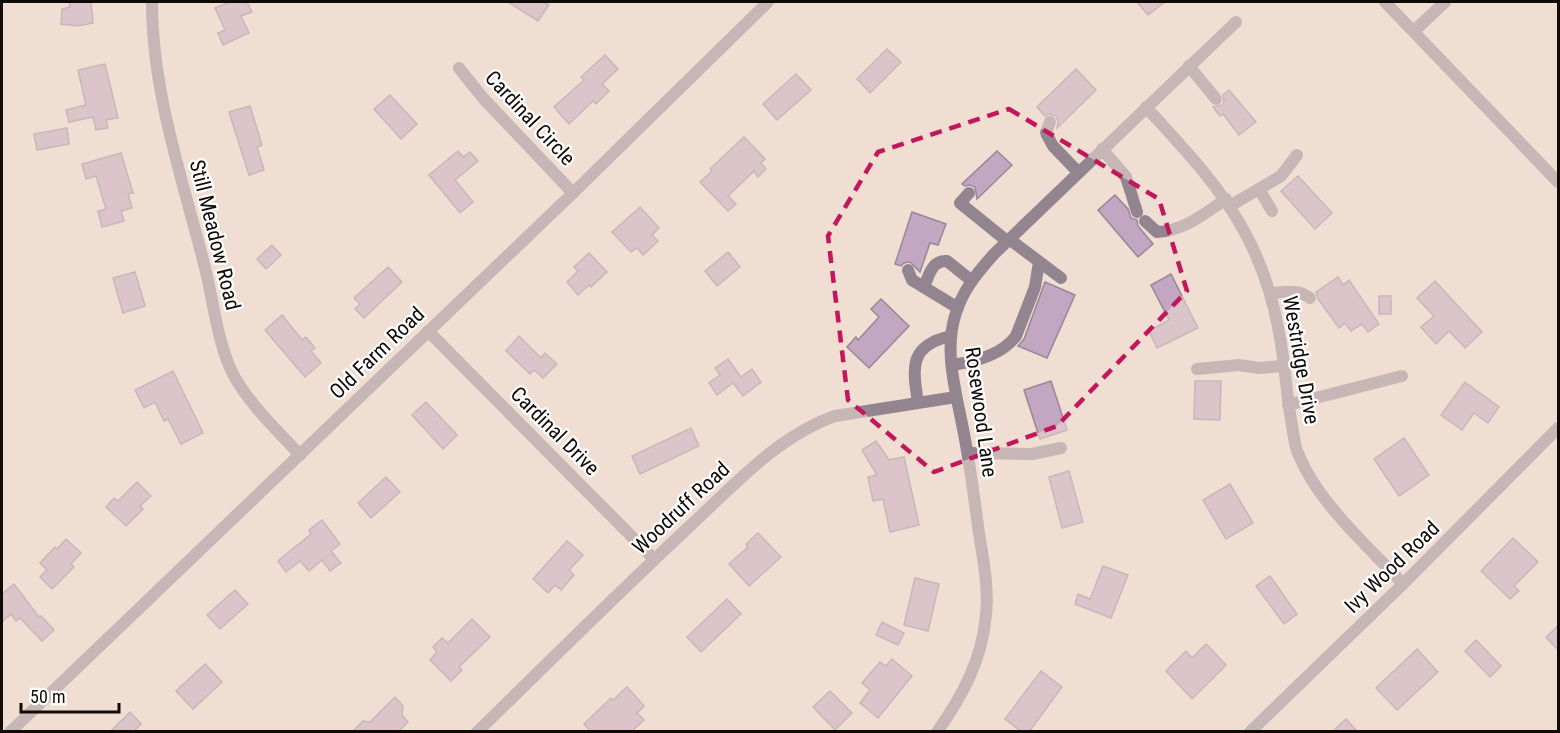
<svg xmlns="http://www.w3.org/2000/svg" width="1560" height="733" viewBox="0 0 1560 733" font-family="'Roboto Condensed',sans-serif">
<rect width="100%" height="100%" fill="#f0ded3"/>
<!-- building -->
<g fill="#c2a6c2" stroke="#968896" stroke-width="1.5">
<path d="M69 2H91L93 23 78 26 61 24 62 9 70 7Z"/>
<path d="M230 2H247L252 12 241 16 249 33 223 45 218 33 225 30 215 8Z"/>
<path d="M508 2H543L549 5 538 21Z"/>
<path d="M1137 2H1165L1148 15Z"/>
<path d="M887 49 901 62 870 93 857 79Z"/>
<path d="M605 55 618 69 602 84 609 91 596 104 593 101 569 124 554 107 584 80 581 77Z"/>
<path d="M105 64 118 118 106 120 108 128 96 130 93 117 69 122 66 110 86 105 78 70Z"/>
<path d="M1076 69 1096 90 1057 128 1058 121 1056 116 1049 114 1045 116 1037 107Z"/>
<path d="M796 74 811 90 777 120 763 104Z"/>
<path d="M1229 90 1256 122 1239 135 1223 114 1220 116 1213 107 1222 105 1224 101 1223 95Z"/>
<path d="M390 95 417 124 401 139 374 109Z"/>
<path d="M250 106 262 145 257 147 264 170 249 175 229 112Z"/>
<path d="M67 128 69 144 37 150 34 134Z"/>
<path d="M744 137 765 159 761 163 766 169 758 177 754 171 728 196 736 204 728 211 700 182 712 171 710 169Z"/>
<path d="M458 151 463 157 470 152 478 161 455 180 473 202 460 213 429 175Z"/>
<path d="M997 151 1012 165 977 199 975 187 970 185 965 186 962 184Z"/>
<path d="M121 153 133 193 128 194 132 208 121 211 124 221 102 227 98 211 106 209 96 176 86 179 82 164Z"/>
<path d="M1298 176 1332 213 1315 229 1281 191Z"/>
<path d="M1115 195 1128 209 1131 218 1137 220 1138 226 1153 244 1138 257 1098 210Z"/>
<path d="M640 207 659 228 652 235 658 241 643 255 637 248 631 252 612 232Z"/>
<path d="M912 212 946 224 938 245 930 243 920 272 910 262 904 263 901 266 895 264Z"/>
<path d="M272 245 281 255 266 269 257 259Z"/>
<path d="M728 252 740 267 717 286 705 271Z"/>
<path d="M589 253 607 272 591 287 589 285 578 295 567 282 578 271 574 267Z"/>
<path d="M388 267 402 282 364 318 355 309 360 304 354 298Z"/>
<path d="M135 272 145 306 123 313 113 278Z"/>
<path d="M1171 274 1198 328 1157 348 1149 331 1169 320 1151 285Z"/>
<path d="M1338 277 1343 285 1349 280 1379 324 1368 332 1362 324 1351 331 1345 323 1339 328 1318 299 1316 292Z"/>
<path d="M1435 281 1482 332 1465 348 1449 331 1436 344 1421 327 1434 316 1417 298Z"/>
<path d="M1045 282 1075 295 1047 358 1018 346 1024 339Z"/>
<rect x="1379" y="296" width="12" height="18"/>
<path d="M881 299 909 326 869 368 847 347 856 337 858 340 879 317 871 309Z"/>
<path d="M282 315 302 340 306 337 315 348 311 351 321 363 305 377 265 330Z"/>
<path d="M519 336 541 358 545 353 557 364 543 378 534 370 530 374 506 351Z"/>
<path d="M728 359 741 377 752 369 761 382 743 396 733 383 717 395 709 383 720 375 715 368Z"/>
<path d="M173 371 203 433 181 444 168 419 164 421 155 402 144 408 135 390Z"/>
<path d="M1051 381 1067 430 1040 439 1024 390Z"/>
<path d="M1195 381H1221L1220 420 1194 419Z"/>
<path d="M1465 382 1499 407 1488 423 1474 413 1462 430 1441 415Z"/>
<path d="M426 402 457 435 443 449 412 415Z"/>
<path d="M691 428 699 446 640 474 632 456Z"/>
<path d="M1404 438 1429 475 1399 496 1374 459Z"/>
<path d="M876 441 889 460 904 457 919 525 890 532 883 499 873 501 868 477 877 475 862 450Z"/>
<path d="M1069 471 1083 522 1062 528 1049 477Z"/>
<path d="M386 477 400 492 371 518 358 503Z"/>
<path d="M137 482 151 496 140 506 143 509 126 526 106 507 114 498 118 501Z"/>
<path d="M1230 484 1253 523 1226 539 1203 500Z"/>
<path d="M322 520 340 544 331 551 341 563 330 571 322 560 309 571 300 561 286 572 278 561 311 534 309 530Z"/>
<path d="M758 533 781 557 749 586 729 564 748 547 746 544Z"/>
<path d="M1513 538 1538 562 1514 586 1519 591 1510 599 1481 571Z"/>
<path d="M66 539 81 553 71 564 74 567 52 589 40 577 47 570 40 563 55 547 57 549Z"/>
<path d="M567 541 583 555 569 570 574 575 561 590 555 585 548 593 533 579Z"/>
<path d="M1103 566 1128 575 1111 618 1075 604 1078 594 1090 599Z"/>
<path d="M1270 576 1297 614 1284 624 1256 586Z"/>
<path d="M915 578 939 584 928 631 904 625Z"/>
<path d="M14 584 39 617 41 616 54 630 42 641 20 618 16 621 11 614 2 622V594Z"/>
<path d="M235 590 248 604 220 629 207 615Z"/>
<path d="M727 599 741 614 701 652 687 637Z"/>
<path d="M472 619 490 637 459 667 462 670 451 681 430 660 437 652 433 647 442 638 448 643Z"/>
<path d="M882 622 904 633 898 645 876 635Z"/>
<path d="M1558 626V650L1546 637Z"/>
<path d="M1476 640 1501 666 1490 677 1465 651Z"/>
<path d="M1206 644 1226 665 1192 699 1166 671 1186 651 1192 658Z"/>
<path d="M1417 649 1438 672 1397 710 1376 688Z"/>
<path d="M892 659 912 676 878 718 860 703 870 690 862 683 880 662 886 666Z"/>
<path d="M205 664 222 682 193 709 176 691Z"/>
<path d="M1041 671 1062 687 1029 732H1022L1005 719Z"/>
<path d="M627 687 644 706 637 713 644 720 631 732H591L584 724 611 698 613 700Z"/>
<path d="M830 691 852 713 835 730 813 707Z"/>
<path d="M395 697 403 706 402 715 408 722 398 732H352L363 721 370 722Z"/>
<path d="M130 712 141 724 133 732H110Z"/>
<path d="M1346 719 1358 732H1332Z"/>
</g>
<g fill="none" stroke-linecap="round" stroke-linejoin="round">
<!-- minor -->
<g stroke="#928590" stroke-width="12">
<path d="M152 2C152 93 183 180 205 268 214 303 217 342 233 374 249 404 277 430 300 455"/>
<path d="M1385 2 1558 182"/>
<path d="M1414 31 1445 2"/>
<path d="M1189 66 1216 99"/>
<path d="M459 68 483 98 573 193"/>
<path d="M1146 107C1211 178 1259 228 1278 327 1285 360 1286 393 1292 426 1294 435 1294 445 1298 453 1317 502 1367 545 1403 584"/>
<path d="M1050 122 1046 133 1053 146 1078 172"/>
<path d="M1102 149 1126 177 1137 212"/>
<path d="M1259 189 1272 211"/>
<path d="M969 193 960 203 1007 241"/>
<path d="M1230 206 1281 176 1297 155"/>
<path d="M1145 221 1157 232C1184 231 1204 214 1226 199"/>
<path d="M1009 239 1061 278"/>
<path d="M908 270 912 280 958 308"/>
<path d="M924 287C929 275 932 260 947 261L972 281"/>
<path d="M1270 293C1285 292 1298 289 1310 298"/>
<path d="M428 331 654 559"/>
<path d="M952 365C974 362 1002 355 1016 336L1035 287 1039 262"/>
<path d="M1197 369 1239 365 1259 368 1283 366"/>
<path d="M918 402C912 366 910 345 951 336"/>
<path d="M1288 405 1402 376"/>
<path d="M968 453 1032 454 1061 448"/>
<path d="M10 732 573 193 768 2"/>
<path d="M477 732C548 663 618 593 691 525 734 485 778 436 835 416L956 397"/>
<path d="M937 732C963 695 982 660 986 615 989 588 983 559 979 533 974 498 970 463 963 429 956 392 944 352 955 316 962 291 977 273 994 254L1236 22"/>
<path d="M1250 732 1403 584 1558 428"/>
</g>
</g>
<!-- marked area -->
<path d="M0 0H1560V733H0ZM1009 109 1159 199 1187 291 1057 426 934 472 848 400 828 236 878 152Z" fill="#f0ded3" fill-opacity=".55" fill-rule="evenodd"/>
<path fill="none" stroke="#c2185b" stroke-width="4.5" stroke-dasharray="12 8" stroke-linejoin="round" d="M1009 109 1159 199 1187 291 1057 426 934 472 848 400 828 236 878 152Z"/>
<g text-anchor="middle" dominant-baseline="central" stroke-width="4.5" stroke-linejoin="round" paint-order="stroke">
<!-- street labels -->
<g font-size="21" fill="#110b08" stroke="#fff">
<text transform="translate(530 118) rotate(47)">Cardinal Circle</text>
<text transform="translate(215 235) rotate(76)">Still Meadow Road</text>
<text transform="translate(377 353) rotate(-44)">Old Farm Road</text>
<text transform="translate(1301 360) rotate(80)">Westridge Drive</text>
<text transform="translate(981 412) rotate(82)">Rosewood Lane</text>
<text transform="translate(555 431) rotate(45)">Cardinal Drive</text>
<text transform="translate(681 508) rotate(-43)">Woodruff Road</text>
<text transform="translate(1392 567) rotate(-44)">Ivy Wood Road</text>
</g>
</g>
<!-- border -->
<rect width="1560" height="733" fill="none" stroke="#110b08" stroke-width="6"/>
<!-- scale -->
<path d="M21 703v9h98v-9" fill="none" stroke="#110b08" stroke-width="3"/>
<text x="30" y="703" font-size="18" fill="#110b08" stroke="#ffffff" stroke-width="4.5" paint-order="stroke">50 m</text>
</svg>
